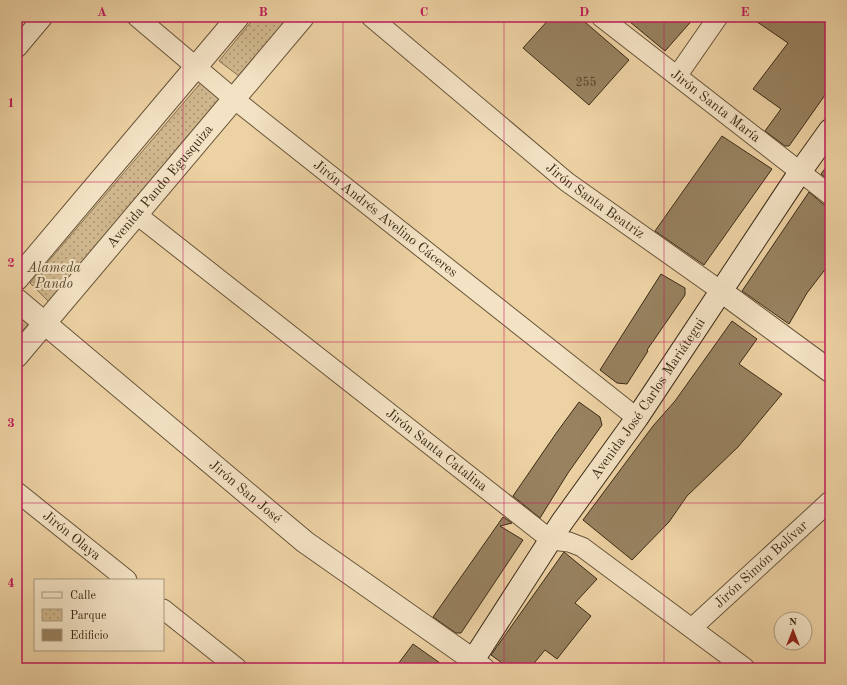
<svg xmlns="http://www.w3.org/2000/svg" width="847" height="685" viewBox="0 0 847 685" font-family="'Old Standard TT',serif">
<defs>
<pattern id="park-dots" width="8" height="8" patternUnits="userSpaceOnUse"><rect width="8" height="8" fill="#cfb68c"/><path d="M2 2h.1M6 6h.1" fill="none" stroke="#a99471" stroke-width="1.8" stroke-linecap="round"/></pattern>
</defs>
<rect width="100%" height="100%" fill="#edd2a4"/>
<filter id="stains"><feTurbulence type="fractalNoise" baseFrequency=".005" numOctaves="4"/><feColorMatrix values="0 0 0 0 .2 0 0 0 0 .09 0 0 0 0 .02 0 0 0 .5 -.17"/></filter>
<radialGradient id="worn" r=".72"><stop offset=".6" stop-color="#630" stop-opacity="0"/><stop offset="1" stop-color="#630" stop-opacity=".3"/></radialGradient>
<!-- park -->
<g fill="url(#park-dots)" stroke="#857051">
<path d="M255 17H290L239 76 219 61Z"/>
<path d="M204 79 224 96 50 303 30 283Z"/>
<path d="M17 313 29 323 17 337Z"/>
</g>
<!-- building -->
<g fill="#988260" stroke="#3b2b16">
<path d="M551 17H579L629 60 589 105 523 48Z"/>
<path d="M624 17H695L665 51Z"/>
<path d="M750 17H830V88L789 146H785L765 131 781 109 753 89 788 43Z"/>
<path d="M722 136 772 169 704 265 655 231Z"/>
<path d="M830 162V181L821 174Z"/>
<path d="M809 192 823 204 830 206V263L807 293 789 324 742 291Z"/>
<path d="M661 274 685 288V295L647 350 648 351 627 384 617 383 600 370Z"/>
<path d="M732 321 757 339 739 364 782 394 738 447 687 496 669 522 632 560 583 520 653 426 675 401Z"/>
<path d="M579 402 600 417 602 425 568 473 540 518 513 496 557 432Z"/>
<path d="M503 517 512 523 500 526 523 540 461 633H456L433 617Z"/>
<path d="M564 552 597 579 575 603 591 616 557 659 545 650 530 668H509L491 655Z"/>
<path d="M413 644 447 668H395Z"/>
</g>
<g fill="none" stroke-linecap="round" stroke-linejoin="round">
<defs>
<g id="minor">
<path id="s1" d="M137 17 234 99 637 418"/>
<path id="s2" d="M371 17 567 182 721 291"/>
<path id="s3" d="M601 17 830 195"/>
<path d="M17 48 43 17"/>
<path d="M677 76 718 17"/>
<path id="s4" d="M136 214 551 540 569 542 582 547 745 668"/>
<path id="s5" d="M17 492 127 580"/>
<path d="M163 609 237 668"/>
<path id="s6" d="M692 628 830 501"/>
<path d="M473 660 485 668"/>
</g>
<g id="tertiary">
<path d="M17 279 238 17"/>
<path d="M721 291 830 371"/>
<path id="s7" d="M17 300 305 542 473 660"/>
<path id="s8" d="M17 356 303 17"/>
</g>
<g id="secondary">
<path id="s9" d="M468 668 562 522 637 418 800 172 830 130"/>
</g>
</defs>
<!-- minor casing -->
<use href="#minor" stroke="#68553a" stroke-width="21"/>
<!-- tertiary casing -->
<use href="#tertiary" stroke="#68553a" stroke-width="24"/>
<!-- secondary casing -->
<use href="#secondary" stroke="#3b2b16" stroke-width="24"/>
<!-- minor -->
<use href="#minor" stroke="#f3e2c4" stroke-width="19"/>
<!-- tertiary -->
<use href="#tertiary" stroke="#f3e2c4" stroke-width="22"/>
<!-- secondary -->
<use href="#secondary" stroke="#f3e2c4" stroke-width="22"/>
</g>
<!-- grid -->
<path fill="none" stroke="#c2185b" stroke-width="1" stroke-opacity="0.55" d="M183 17V668M343 17V668M504 17V668M664 17V668M17 182H830M17 342H830M17 503H830"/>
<g text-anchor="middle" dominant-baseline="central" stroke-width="4" stroke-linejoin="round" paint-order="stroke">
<!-- number labels -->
<g font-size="12" fill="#524128">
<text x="586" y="83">255</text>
</g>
<!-- street labels -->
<g font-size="14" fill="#3b2b16" stroke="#f3e2c4">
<text stroke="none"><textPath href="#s3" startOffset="145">Jirón Santa María</textPath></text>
<text stroke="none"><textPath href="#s8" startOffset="222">Avenida Pando Egusquiza</textPath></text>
<text stroke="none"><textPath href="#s2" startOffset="290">Jirón Santa Beatriz</textPath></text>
<text stroke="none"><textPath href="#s1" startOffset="320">Jirón Andrés Avelino Cáceres</textPath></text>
<text stroke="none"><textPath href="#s9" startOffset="324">Avenida José Carlos Mariátegui</textPath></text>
<text stroke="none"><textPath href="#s4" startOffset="382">Jirón Santa Catalina</textPath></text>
<text stroke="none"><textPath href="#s7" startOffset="298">Jirón San José</textPath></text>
<text stroke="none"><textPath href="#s5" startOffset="70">Jirón Olaya</textPath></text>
<text stroke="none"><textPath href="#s6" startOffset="94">Jirón Simón Bolívar</textPath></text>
</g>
<!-- park labels -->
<g font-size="14" font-style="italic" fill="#59472e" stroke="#f3e2c4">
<text x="54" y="268">Alameda<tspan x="54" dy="16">Pando</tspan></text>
</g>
</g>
<!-- margin -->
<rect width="847" height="685" fill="none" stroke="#edd2a4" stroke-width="44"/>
<!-- legend -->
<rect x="34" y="579" width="130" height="72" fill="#f3e2c4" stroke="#a9997e"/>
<rect x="42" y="592" width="20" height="6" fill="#f3e2c4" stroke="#a9997e"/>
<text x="70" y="599" font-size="12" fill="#3b2b16">Calle</text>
<rect x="42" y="609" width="20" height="12" fill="url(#park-dots)" stroke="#a9997e"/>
<text x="70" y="619" font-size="12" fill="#3b2b16">Parque</text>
<rect x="42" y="629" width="20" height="12" fill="#988260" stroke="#a9997e"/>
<text x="70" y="639" font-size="12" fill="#3b2b16">Edificio</text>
<!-- north arrow -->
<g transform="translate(793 631)"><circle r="19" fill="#f3e2c4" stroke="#a9997e"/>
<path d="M0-3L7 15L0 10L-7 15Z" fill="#8f2418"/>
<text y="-6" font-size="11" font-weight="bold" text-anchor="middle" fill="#3b2b16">N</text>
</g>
<rect x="22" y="22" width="803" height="641" fill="none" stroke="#c2185b" stroke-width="1.5"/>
<g font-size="13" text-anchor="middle" font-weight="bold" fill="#c2185b">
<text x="102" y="16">A</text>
<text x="263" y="16">B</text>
<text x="424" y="16">C</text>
<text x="584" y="16">D</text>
<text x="745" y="16">E</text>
<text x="11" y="107">1</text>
<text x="11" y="267">2</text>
<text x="11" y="427">3</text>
<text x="11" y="587">4</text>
</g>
<rect width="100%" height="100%" filter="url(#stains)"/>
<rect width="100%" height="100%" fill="url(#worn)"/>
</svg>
